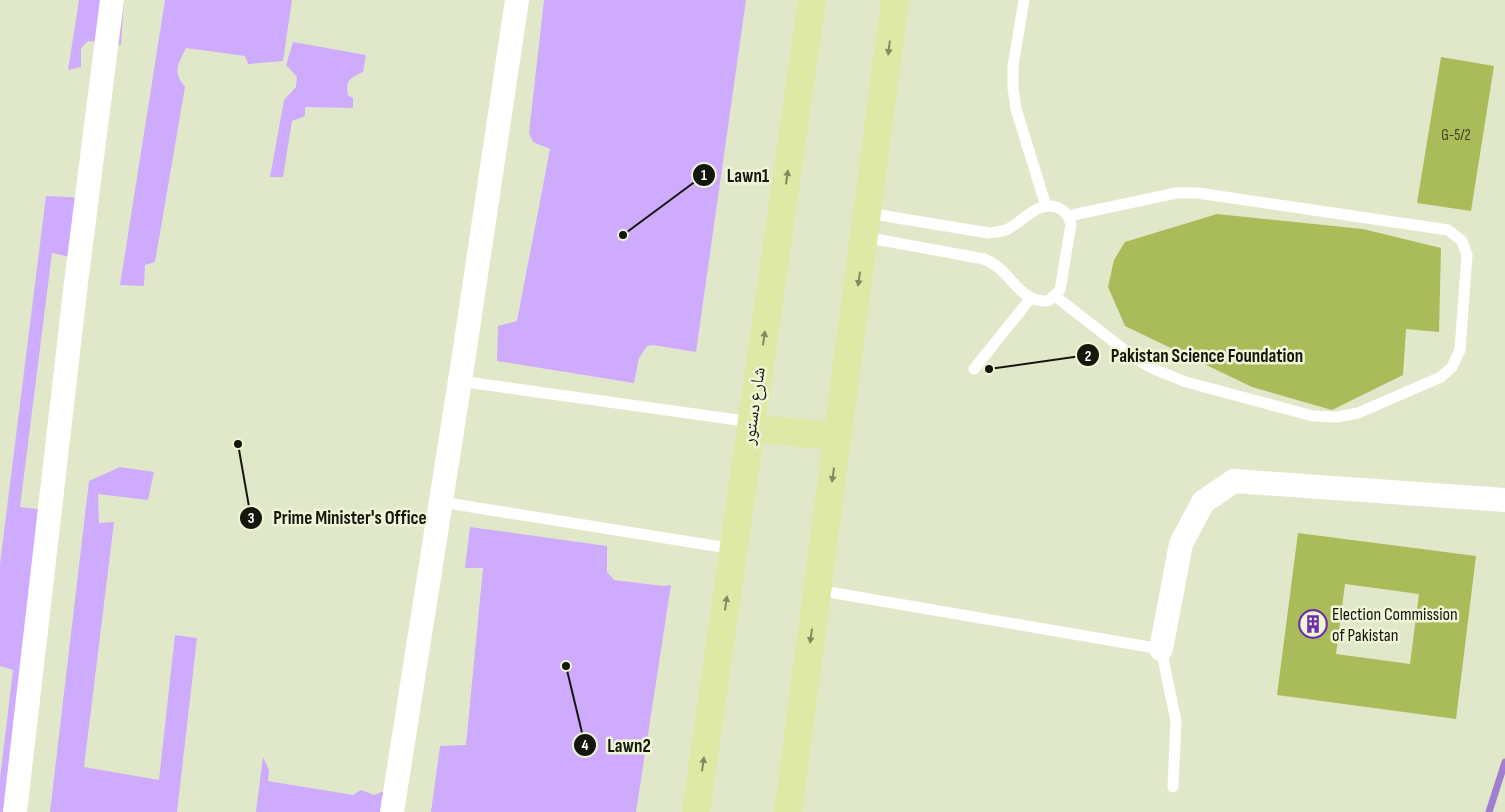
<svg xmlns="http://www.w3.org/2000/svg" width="1505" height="812" viewBox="0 0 1505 812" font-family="'Sofia Sans Condensed','Noto Naskh Arabic',sans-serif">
<rect width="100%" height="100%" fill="#e1e8ca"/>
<!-- green -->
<g fill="#ceabfd">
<path d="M79 0H124L121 45 88 41 81 48V67L68 70Z"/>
<path d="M165 0H292L283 61 248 64 245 56 186 48C178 65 172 71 185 87L155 262 145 265 144 286 120 285Z"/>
<path d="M544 0H746L696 352 653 345 647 346 639 358 634 383 497 361 498 326 517 321 550 149 533 142 529 133Z"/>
<path d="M293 42 366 55 363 72C350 78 345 80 348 95L353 98V108L305 107V116L292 121 283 177H270L284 100 296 87 297 77 286 65Z"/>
<path d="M46 196 87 198 79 259 52 253 20 507 46 510 10 812H0V778L13 670 0 666V564Z"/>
<path d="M120 467 154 472 148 500 98 494 99 523 114 522 84 767 159 780 175 635 197 638 177 812H50L89 481Z"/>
<path d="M470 527 607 546V572L614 580 663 586 671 585 636 812H431L440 746 466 745 483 568H465Z"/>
<path d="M263 757 269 770 268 781 353 795 361 790 374 795 384 791 388 812H256Z"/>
</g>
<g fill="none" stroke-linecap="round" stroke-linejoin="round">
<!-- stream -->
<path stroke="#a27ed0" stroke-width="7" d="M1489 812 1505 762"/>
</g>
<!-- building -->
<g fill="#aabb59" fill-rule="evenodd">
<path d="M1441 57 1494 66 1471 211 1417 203Z"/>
<path d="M1217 214 1363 229 1441 248 1439 332 1406 329 1403 375 1332 410 1252 387 1125 326 1108 287 1114 260 1125 242Z"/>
<path d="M1298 533 1476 556 1456 719 1277 695ZM1345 584 1419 594 1410 664 1336 654Z"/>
</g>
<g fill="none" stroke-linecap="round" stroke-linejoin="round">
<!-- service -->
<g stroke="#fff" stroke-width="11">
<path d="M1024 0 1013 66V88L1016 109 1046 206"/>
<path d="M864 237 984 259C1013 270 1016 302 1048 301L1060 290 1071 224C1068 215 1065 210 1056 207 1038 201 1023 221 1008 229 1002 232 995 232 989 233L867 213"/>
<path d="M1055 296 1136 359 1156 370 1186 382 1313 416 1337 417 1358 413 1441 377 1452 367 1460 350 1467 255 1462 241 1448 230 1198 193H1176L1068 216"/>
<path d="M974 369 1030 299"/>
<path d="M459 381 752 422"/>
<path d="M441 502 734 549"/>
<path d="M817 590 1161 649 1176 721 1173 787"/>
</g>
<!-- minor -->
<g stroke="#fff" stroke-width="24">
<path d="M1161 649 1181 544 1203 502 1234 481 1505 500"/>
<path d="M15 812 76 283 112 0"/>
<path d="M392 812 464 355 517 0"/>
</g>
<!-- primary -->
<g stroke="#dde9a5" stroke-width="28">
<path d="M751 428 838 437"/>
<path d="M696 812 812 0"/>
<path d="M788 812 895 0"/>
</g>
</g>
<!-- one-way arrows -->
<defs><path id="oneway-solid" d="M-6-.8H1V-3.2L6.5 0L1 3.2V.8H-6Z" transform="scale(1.25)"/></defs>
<g fill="#838a60">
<use href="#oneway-solid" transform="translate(889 48) rotate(97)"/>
<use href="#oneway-solid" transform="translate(787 177) rotate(-82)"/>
<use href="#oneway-solid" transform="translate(859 279) rotate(98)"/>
<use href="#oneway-solid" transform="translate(764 338) rotate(-82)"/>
<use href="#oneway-solid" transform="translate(833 475) rotate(98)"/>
<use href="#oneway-solid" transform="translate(726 603) rotate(-82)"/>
<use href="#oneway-solid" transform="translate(811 636) rotate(98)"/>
<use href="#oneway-solid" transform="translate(703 764) rotate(-82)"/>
</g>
<!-- icons -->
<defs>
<symbol id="building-ring" viewBox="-11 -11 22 22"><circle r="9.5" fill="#eff6d7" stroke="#6e31a6" stroke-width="1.5"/><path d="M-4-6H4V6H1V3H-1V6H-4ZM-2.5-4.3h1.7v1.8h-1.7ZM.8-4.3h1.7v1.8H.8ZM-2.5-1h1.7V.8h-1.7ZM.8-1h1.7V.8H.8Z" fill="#6e31a6"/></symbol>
</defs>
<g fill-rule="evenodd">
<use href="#building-ring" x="1297" y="608" width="32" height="32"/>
</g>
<g text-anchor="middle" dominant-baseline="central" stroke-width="5" stroke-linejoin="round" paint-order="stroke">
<!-- number labels -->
<g font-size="15" fill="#3a401f">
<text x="1456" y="135">G-5/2</text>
</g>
<!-- street labels -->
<g font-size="18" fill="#14170c" stroke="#eff6d7">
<text transform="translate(754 406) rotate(-82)">شارع دستور</text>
</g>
<!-- poi labels -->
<g font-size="18" fill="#14170c" stroke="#eff6d7" text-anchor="start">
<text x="1332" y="614">Election Commission<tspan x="1332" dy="21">of Pakistan</tspan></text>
</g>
</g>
<!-- callouts -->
<path fill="none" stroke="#14170c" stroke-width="2" d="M623 235L704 175M989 369L1088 355M238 444L251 518M566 666L585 745"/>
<g fill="#14170c" stroke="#eff6d7" stroke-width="2">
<circle cx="623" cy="235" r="5"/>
<circle cx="989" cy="369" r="5"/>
<circle cx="238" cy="444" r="5"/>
<circle cx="566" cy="666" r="5"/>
<circle cx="704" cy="175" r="12"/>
<circle cx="1088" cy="355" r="12"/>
<circle cx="251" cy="518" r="12"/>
<circle cx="585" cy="745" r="12"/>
</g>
<g font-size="15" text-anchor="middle" font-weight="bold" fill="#fff">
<text x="704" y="180">1</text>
<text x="1088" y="361">2</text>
<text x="251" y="523">3</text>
<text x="585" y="750">4</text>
</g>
<g font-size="19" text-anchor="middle" font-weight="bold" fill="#14170c" stroke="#eff6d7" stroke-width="5" stroke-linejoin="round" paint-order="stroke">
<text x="748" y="182">Lawn1</text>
<text x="1207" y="362">Pakistan Science Foundation</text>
<text x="350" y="524">Prime Minister's Office</text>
<text x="629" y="752">Lawn2</text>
</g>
</svg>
